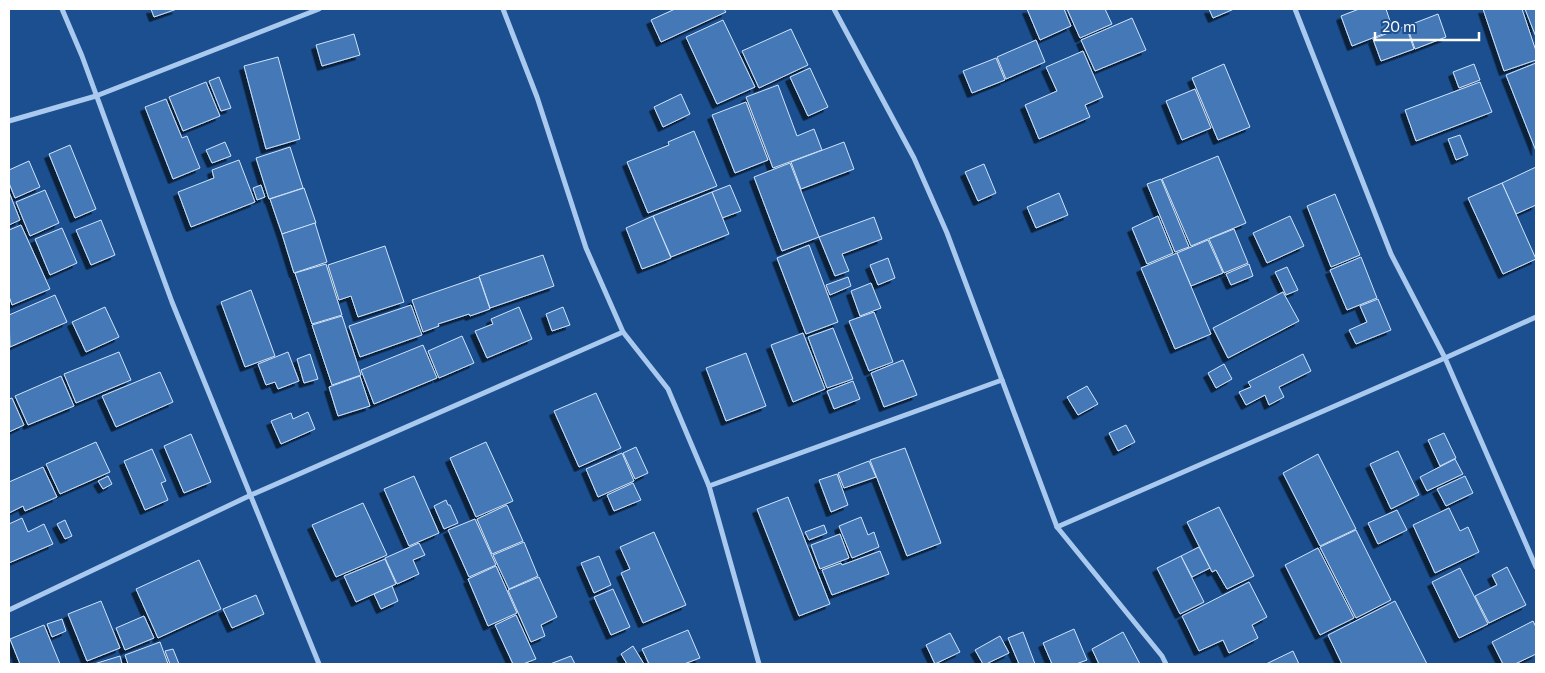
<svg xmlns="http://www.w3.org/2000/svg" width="1545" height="673" viewBox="0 0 1545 673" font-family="Commissioner,sans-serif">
<defs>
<filter id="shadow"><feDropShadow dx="-4.5" dy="4.5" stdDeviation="0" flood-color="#0009"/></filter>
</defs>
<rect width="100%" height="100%" fill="#1b4f8f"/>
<!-- building -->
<g fill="#4478b7" stroke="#cfe3fa" filter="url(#shadow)">
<path d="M151 9H177L154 17Z"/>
<path d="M675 9H724L726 12 661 42 651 20Z"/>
<path d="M1027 9H1064L1071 26 1040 40Z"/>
<path d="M1067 9H1105L1112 24 1080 38Z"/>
<path d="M1209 9H1234L1213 18Z"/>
<path d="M1359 9H1386L1393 30 1352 46 1341 16Z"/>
<path d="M1483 9H1522L1536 51V60L1504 71Z"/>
<path d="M1525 9H1536V37Z"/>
<path d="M1438 14 1446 37 1415 49 1407 26Z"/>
<path d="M1132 18 1146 50 1095 71 1081 40Z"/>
<path d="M723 20 755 87 717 104 686 37Z"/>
<path d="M1406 26 1414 49 1381 61 1373 39Z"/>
<path d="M791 29 808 65 759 88 742 51Z"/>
<path d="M354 34 360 55 322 66 316 45Z"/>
<path d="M1036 40 1045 62 1006 79 997 57Z"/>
<path d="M1083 51 1103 97 1085 105 1090 117 1039 139 1025 105 1057 91 1046 67Z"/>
<path d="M278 57 300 139 266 149 244 66Z"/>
<path d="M996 58 1005 80 972 93 963 71Z"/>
<path d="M1536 63V151L1506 75Z"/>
<path d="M1224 64 1250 127 1218 140 1192 78Z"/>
<path d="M1474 64 1480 80 1459 88 1453 72Z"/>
<path d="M810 68 828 107 808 116 790 77Z"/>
<path d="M219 77 231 108 221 111 209 81Z"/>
<path d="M206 82 220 116 183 131 169 97Z"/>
<path d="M1480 82 1492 112 1416 141 1405 110Z"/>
<path d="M778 85 797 136 814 129 822 150 773 168 746 97Z"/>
<path d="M1195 89 1211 128 1182 140 1166 101Z"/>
<path d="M681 94 690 114 663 127 654 107Z"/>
<path d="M166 99 182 138 187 136 200 168 173 179 145 107Z"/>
<path d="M746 102 768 160 735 173 712 115Z"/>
<path d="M694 131 717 186 648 213 627 162 669 145 668 142Z"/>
<path d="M1460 135 1468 155 1456 160 1448 139Z"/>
<path d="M225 142 231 156 212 163 206 150Z"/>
<path d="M844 142 854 169 801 189 791 162Z"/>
<path d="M70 145 96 209 75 218 49 154Z"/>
<path d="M290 147 303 188 269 199 256 158Z"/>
<path d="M1218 156 1246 223 1191 246 1162 179Z"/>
<path d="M239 160 255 202 191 227 178 192 214 178 212 170Z"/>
<path d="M29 161 40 187 15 198 9 183V170Z"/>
<path d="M790 163 819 237 782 251 754 177Z"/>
<path d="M984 164 996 193 978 201 965 172Z"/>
<path d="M1536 167V205L1516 214 1502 183Z"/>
<path d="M1161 179 1189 247 1175 252 1147 184Z"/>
<path d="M1502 183 1536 259 1503 274 1468 198Z"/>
<path d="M261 185 265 197 257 200 253 188Z"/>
<path d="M730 185 741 211 722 218 712 192Z"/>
<path d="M304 188 316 223 282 234 270 199Z"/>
<path d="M45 190 59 223 30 236 16 202Z"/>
<path d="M9 192 20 220 9 225Z"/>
<path d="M712 192 729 234 671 257 653 216Z"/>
<path d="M1059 193 1068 215 1036 228 1027 207Z"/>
<path d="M1335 194 1360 255 1331 267 1307 206Z"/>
<path d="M653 216 671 258 642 269 626 228Z"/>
<path d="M1158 216 1173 253 1147 264 1132 228Z"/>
<path d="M1290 216 1304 246 1267 263 1253 233Z"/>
<path d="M874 217 882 239 842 254 849 271 835 276 819 237Z"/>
<path d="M101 220 115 255 91 265 76 230Z"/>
<path d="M315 223 327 262 294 273 282 234Z"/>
<path d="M21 225 50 289 12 305 9 296V230Z"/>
<path d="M62 228 77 263 50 275 35 239Z"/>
<path d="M1234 229 1248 263 1224 273 1209 239Z"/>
<path d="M1208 240 1223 273 1191 286 1177 253Z"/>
<path d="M809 245 838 322 806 334 777 258Z"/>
<path d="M385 246 404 302 358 317 351 296 339 300 328 265Z"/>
<path d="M1177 253 1211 334 1175 349 1141 268Z"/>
<path d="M543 255 554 286 490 308 479 276Z"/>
<path d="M1361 257 1377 298 1347 310 1330 270Z"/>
<path d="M888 258 895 278 878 285 870 265Z"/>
<path d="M326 264 342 315 312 324 295 273Z"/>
<path d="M1249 264 1253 276 1231 285 1226 274Z"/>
<path d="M1287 267 1298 290 1286 295 1275 272Z"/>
<path d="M479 277 490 309 470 316 469 314 438 324 439 326 423 332 412 300Z"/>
<path d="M848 277 851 286 830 295 826 285Z"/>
<path d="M871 283 881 308 860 316 851 291Z"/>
<path d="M251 290 275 356 245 367 221 302Z"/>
<path d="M1283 292 1299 321 1228 358 1213 328Z"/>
<path d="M55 295 67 322 10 347 9 315Z"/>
<path d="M1378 299 1391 330 1356 344 1349 330 1367 322 1360 306Z"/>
<path d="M411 305 422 335 360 357 349 326Z"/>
<path d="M105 307 119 337 86 352 72 322Z"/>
<path d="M519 307 532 339 487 358 475 331 493 324 491 319Z"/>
<path d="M563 307 570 325 552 331 546 314Z"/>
<path d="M874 312 893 362 869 371 849 321Z"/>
<path d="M342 316 361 375 332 385 312 325Z"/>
<path d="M833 328 853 379 827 388 808 337Z"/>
<path d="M803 333 825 389 793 402 771 345Z"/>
<path d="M462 336 474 363 439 378 428 351Z"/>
<path d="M423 345 437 378 374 404 361 370Z"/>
<path d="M119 352 131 380 76 403 64 374Z"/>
<path d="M288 352 299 381 278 389 275 382 266 385 258 364Z"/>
<path d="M746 353 766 406 726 421 706 368Z"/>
<path d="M310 354 318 379 304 383 297 359Z"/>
<path d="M1303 354 1311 371 1279 387 1284 397 1269 405 1265 395 1246 405 1239 392 1251 387 1248 382Z"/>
<path d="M903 360 917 395 884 407 871 373Z"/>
<path d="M1224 364 1232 379 1216 388 1208 373Z"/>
<path d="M160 372 173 402 116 427 102 396Z"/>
<path d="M61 376 74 406 28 425 15 396Z"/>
<path d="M360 376 370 406 338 416 329 387Z"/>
<path d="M853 381 860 399 834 409 827 391Z"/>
<path d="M1087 386 1098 404 1078 415 1067 397Z"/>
<path d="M596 393 621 448 579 467 554 411Z"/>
<path d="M12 398 24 425 9 432V399Z"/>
<path d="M308 412 315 429 281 444 271 421 291 413 293 419Z"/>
<path d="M1126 425 1135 442 1118 451 1109 433Z"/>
<path d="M1444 433 1456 458 1440 466 1428 440Z"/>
<path d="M191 434 211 482 184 493 164 446Z"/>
<path d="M96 442 110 472 60 494 46 464Z"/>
<path d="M486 442 513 501 476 517 450 458Z"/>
<path d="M636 447 648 473 635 479 623 453Z"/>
<path d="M905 448 941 543 907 556 870 460Z"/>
<path d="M152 449 166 481 161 483 168 500 145 510 124 461Z"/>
<path d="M1398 451 1419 495 1391 509 1370 464Z"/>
<path d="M622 453 634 481 598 497 586 469Z"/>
<path d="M1318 454 1356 529 1320 546 1283 473Z"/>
<path d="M1455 459 1463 474 1427 491 1420 477Z"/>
<path d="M869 461 876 477 844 488 838 473Z"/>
<path d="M43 467 57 497 25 511 23 506 9 513V482Z"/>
<path d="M837 474 848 505 831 512 819 480Z"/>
<path d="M108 476 112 484 103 489 98 481Z"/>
<path d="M414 476 439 533 409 546 384 489Z"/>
<path d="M1465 476 1473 493 1446 506 1437 489Z"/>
<path d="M633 483 641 500 614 511 607 495Z"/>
<path d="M788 497 830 604 799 616 757 509Z"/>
<path d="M446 500 448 505H450L458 523 444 529 434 506Z"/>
<path d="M363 503 387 555 336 577 312 525Z"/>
<path d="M507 505 523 541 492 554 477 519Z"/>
<path d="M1219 507 1254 576 1227 589 1216 570 1212 572 1187 522Z"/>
<path d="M1449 508 1460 531 1468 527 1479 552 1435 573 1413 525Z"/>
<path d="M1397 510 1407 530 1378 544 1368 523Z"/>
<path d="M861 517 868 535 874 532 879 547 852 558 839 526Z"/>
<path d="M22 518 28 532 44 524 53 544 9 563V524Z"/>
<path d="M475 519 496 565 469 577 448 530Z"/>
<path d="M65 520 72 536 65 539 57 524Z"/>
<path d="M824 525 827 533 809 540 805 532Z"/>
<path d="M1356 530 1391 600 1356 618 1320 547Z"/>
<path d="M654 532 686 605 643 623 621 573 630 569 620 547Z"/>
<path d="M840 534 849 558 820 569 811 545Z"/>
<path d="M524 542 538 576 509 589 493 555Z"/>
<path d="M419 543 425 555 413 560 419 574 397 584 385 558Z"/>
<path d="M1199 547 1210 568 1192 577 1181 556Z"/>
<path d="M1318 548 1354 618 1320 635 1285 565Z"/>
<path d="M880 551 889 574 832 595 822 570 841 563 842 565Z"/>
<path d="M599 556 611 585 594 593 581 563Z"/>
<path d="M1181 556 1204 602 1180 614 1157 568Z"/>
<path d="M385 559 396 584 356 602 344 576Z"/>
<path d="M199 560 221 609 158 638 136 589Z"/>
<path d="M496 566 517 613 488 626 468 579Z"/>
<path d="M1507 567 1526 605 1489 623 1475 596 1497 585 1492 575Z"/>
<path d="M1460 568 1488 624 1459 638 1432 582Z"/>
<path d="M539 577 557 617 541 625 545 636 531 642 508 590Z"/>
<path d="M1249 582 1267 617 1252 625 1258 638 1229 653 1223 640 1199 651 1182 616Z"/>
<path d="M392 586 398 601 381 609 374 594Z"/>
<path d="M613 589 630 627 611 635 594 597Z"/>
<path d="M256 595 264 614 232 628 223 609Z"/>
<path d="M101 601 120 648 87 661 68 614Z"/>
<path d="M1395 601 1427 664H1342L1328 635Z"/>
<path d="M516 615 536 659 523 664H513L495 625Z"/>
<path d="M144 616 154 638 125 650 116 628Z"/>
<path d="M62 619 66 631 52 637 47 624Z"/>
<path d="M1533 621 1536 627V654L1515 664H1503L1492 642Z"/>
<path d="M44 625 60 664H20L10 639Z"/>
<path d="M1074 629 1087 660 1076 664H1052L1043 643Z"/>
<path d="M688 630 700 658 684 664H649L642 649Z"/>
<path d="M1023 632 1035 664H1019L1008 638Z"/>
<path d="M1123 632 1140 664H1099L1092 649Z"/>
<path d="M950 633 960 652 935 664 926 645Z"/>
<path d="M1000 636 1009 653 986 664H983L975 650Z"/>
<path d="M160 642 168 664H128L125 655Z"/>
<path d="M633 646 644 664H627L621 654Z"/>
<path d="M173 649 179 664H170L165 651Z"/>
<path d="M1293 651 1299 664H1266Z"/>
<path d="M120 656 122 664H94Z"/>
<path d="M571 656 575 664H550Z"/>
</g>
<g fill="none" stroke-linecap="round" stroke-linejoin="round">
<!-- minor -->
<g stroke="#a9c9ee" stroke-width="5">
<path d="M62 9 82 56 172 302 319 664"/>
<path d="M503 9 537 97 586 248 623 332 668 389 709 486 759 664"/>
<path d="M834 9 914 158 947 233 1057 527 1162 656 1166 664"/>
<path d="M1295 9 1391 254 1445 358 1536 567"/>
<path d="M9 121 96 96 319 9"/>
<path d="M709 486 1002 380"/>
<path d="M1057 527 1445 358 1536 317"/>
<path d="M9 610 251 495 623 332"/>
</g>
</g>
<!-- border -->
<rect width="1545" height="673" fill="none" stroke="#ffffff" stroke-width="20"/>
<!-- scale -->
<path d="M1375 32v8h104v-8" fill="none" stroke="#ffffff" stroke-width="2.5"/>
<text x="1382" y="32" font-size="15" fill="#ffffff" stroke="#1b4f8f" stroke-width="4" paint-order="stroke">20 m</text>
</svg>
